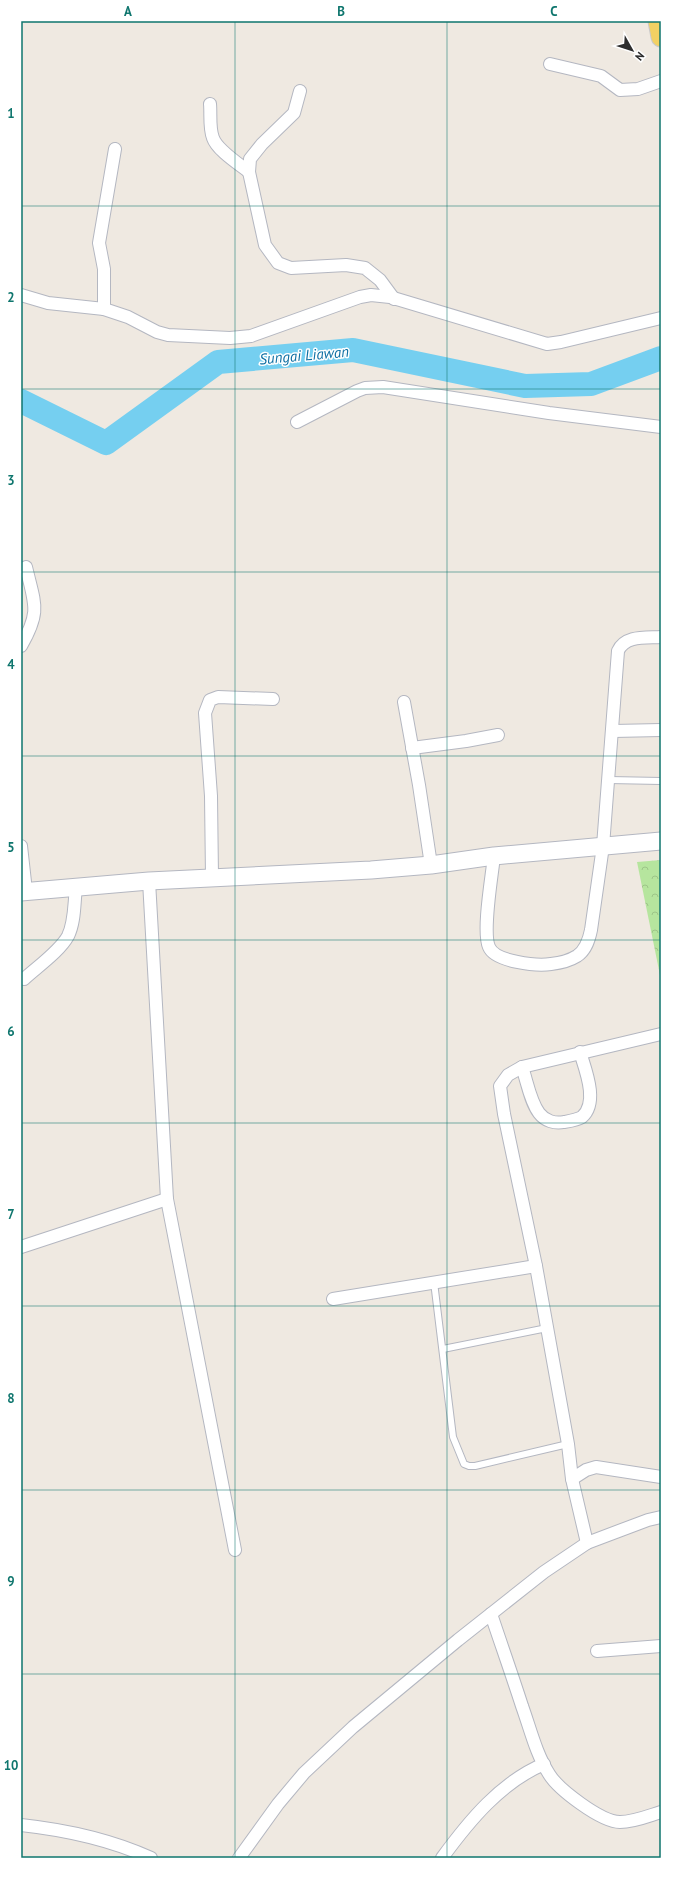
<svg xmlns="http://www.w3.org/2000/svg" width="682" height="1879" viewBox="0 0 682 1879" font-family="'PT Sans',sans-serif">
<defs>
<pattern id="park-crowns" width="20" height="18" patternUnits="userSpaceOnUse"><rect width="20" height="18" fill="#b6e59e"/><path d="M2 6a3 3 0 1 1 6 0M12 15a3 3 0 1 1 6 0" fill="none" stroke="#9dc588"/></pattern>
</defs>
<rect width="100%" height="100%" fill="#efe9e1"/>
<!-- park -->
<path fill="url(#park-crowns)" d="M661 860V980L637 862Z"/>
<g fill="none" stroke-linecap="round" stroke-linejoin="round">
<!-- river -->
<path stroke="#75cff0" stroke-width="24" d="M21 401 106 443 218 362 353 350 525 386 591 384 661 358"/>
<defs>
<g id="lane">
<path d="M609 780 661 781"/>
<path d="M434 1282 453 1437 464 1464 469 1466H475L568 1444"/>
<path d="M443 1349 547 1328"/>
</g>
<g id="street">
<path d="M550 64 601 76 620 90 638 89 661 81"/>
<path d="M300 91 294 113 262 144 250 159 249 172 265 245 278 263 291 268 346 265 365 268 380 280 394 299"/>
<path d="M210 104C211 114 209 128 213 138 217 150 239 164 249 172"/>
<path d="M115 149 99 243 104 269V309L128 317 157 332 168 335 230 338 251 336 360 297 371 295 390 297 547 344 561 342 661 318"/>
<path d="M21 295 48 303 104 309"/>
<path d="M297 422 357 391 365 388 383 387 549 413 661 427"/>
<path d="M21 646C41 611 35 605 26 567"/>
<path d="M404 702 419 785 431 865"/>
<path d="M613 731 661 730"/>
<path d="M412 748 466 741 498 735"/>
<path d="M21 846 26 891"/>
<path d="M494 856C492 876 482 931 489 947 495 962 537 966 551 964 560 963 569 961 577 956 586 950 589 940 591 930L603 846 618 651C625 635 646 638 661 637"/>
<path d="M212 877 211 796 205 713 210 700 218 697 273 699"/>
<path d="M149 881 167 1199 235 1550"/>
<path d="M24 979C37 967 60 951 68 936 75 922 74 903 76 888"/>
<path d="M522 1067C527 1081 530 1101 539 1113 545 1121 555 1124 564 1122 570 1121 577 1120 582 1117 599 1102 585 1069 580 1052"/>
<path d="M21 1247 167 1199"/>
<path d="M333 1299 536 1266"/>
<path d="M572 1479 586 1470 596 1467 661 1477"/>
<path d="M587 1543 572 1479 568 1444 536 1266 504 1114 500 1086 508 1075 522 1067 661 1034"/>
<path d="M491 1614C501 1644 512 1675 522 1706 530 1728 536 1754 549 1774 558 1789 601 1822 620 1822 634 1822 648 1816 661 1812"/>
<path d="M597 1651 661 1646"/>
<path d="M21 1825C67 1830 109 1839 151 1858"/>
<path d="M239 1858 278 1804 304 1773 353 1727 458 1640 544 1572 587 1543 648 1520 661 1517"/>
<path d="M442 1858C469 1821 501 1782 544 1764"/>
</g>
<path id="secondary" d="M21 892 149 881 371 870 431 865 494 856 661 841"/>
<path id="primary" d="M658 21 661 37"/>
</defs>
<!-- lane casing -->
<use href="#lane" stroke="#b4b7c1" stroke-width="8"/>
<!-- street casing -->
<use href="#street" stroke="#b4b7c1" stroke-width="14"/>
<!-- secondary casing -->
<use href="#secondary" stroke="#b4b7c1" stroke-width="19"/>
<!-- primary casing -->
<use href="#primary" stroke="#c9c9c9" stroke-width="21"/>
<!-- lane -->
<use href="#lane" stroke="#fff" stroke-width="6"/>
<!-- street -->
<use href="#street" stroke="#fff" stroke-width="12"/>
<!-- secondary -->
<use href="#secondary" stroke="#fff" stroke-width="17"/>
<!-- primary -->
<use href="#primary" stroke="#f2d163" stroke-width="19"/>
</g>
<!-- grid -->
<path fill="none" stroke="#0f766e" stroke-width="1" stroke-opacity="0.55" d="M235 21V1858M447 21V1858M21 206H661M21 389H661M21 572H661M21 756H661M21 940H661M21 1123H661M21 1306H661M21 1490H661M21 1674H661"/>
<g text-anchor="middle" dominant-baseline="central" stroke-width="3" stroke-linejoin="round" paint-order="stroke">
<!-- water labels -->
<g font-size="15" font-style="italic" fill="#0d6fa3" stroke="#fff">
<text transform="translate(304 355) rotate(-5)">Sungai Liawan</text>
</g>
</g>
<!-- border -->
<rect width="682" height="1879" fill="none" stroke="#ffffff" stroke-width="44"/>
<!-- north arrow -->
<g transform="translate(632 50) rotate(129)" stroke="#ffffff" stroke-width="3" paint-order="stroke">
<path d="M0-3L7 15L0 10L-7 15Z" fill="#2e2e2e"/>
<text y="-6" font-size="11" font-weight="bold" text-anchor="middle" fill="#2e2e2e">N</text>
</g>
<rect x="22" y="22" width="638" height="1835" fill="none" stroke="#0f766e" stroke-width="1.5"/>
<g font-size="13" text-anchor="middle" font-weight="bold" fill="#0f766e">
<text x="128" y="16">A</text>
<text x="341" y="16">B</text>
<text x="554" y="16">C</text>
<text x="11" y="118">1</text>
<text x="11" y="302">2</text>
<text x="11" y="485">3</text>
<text x="11" y="669">4</text>
<text x="11" y="852">5</text>
<text x="11" y="1036">6</text>
<text x="11" y="1219">7</text>
<text x="11" y="1403">8</text>
<text x="11" y="1586">9</text>
<text x="11" y="1770">10</text>
</g>
</svg>
